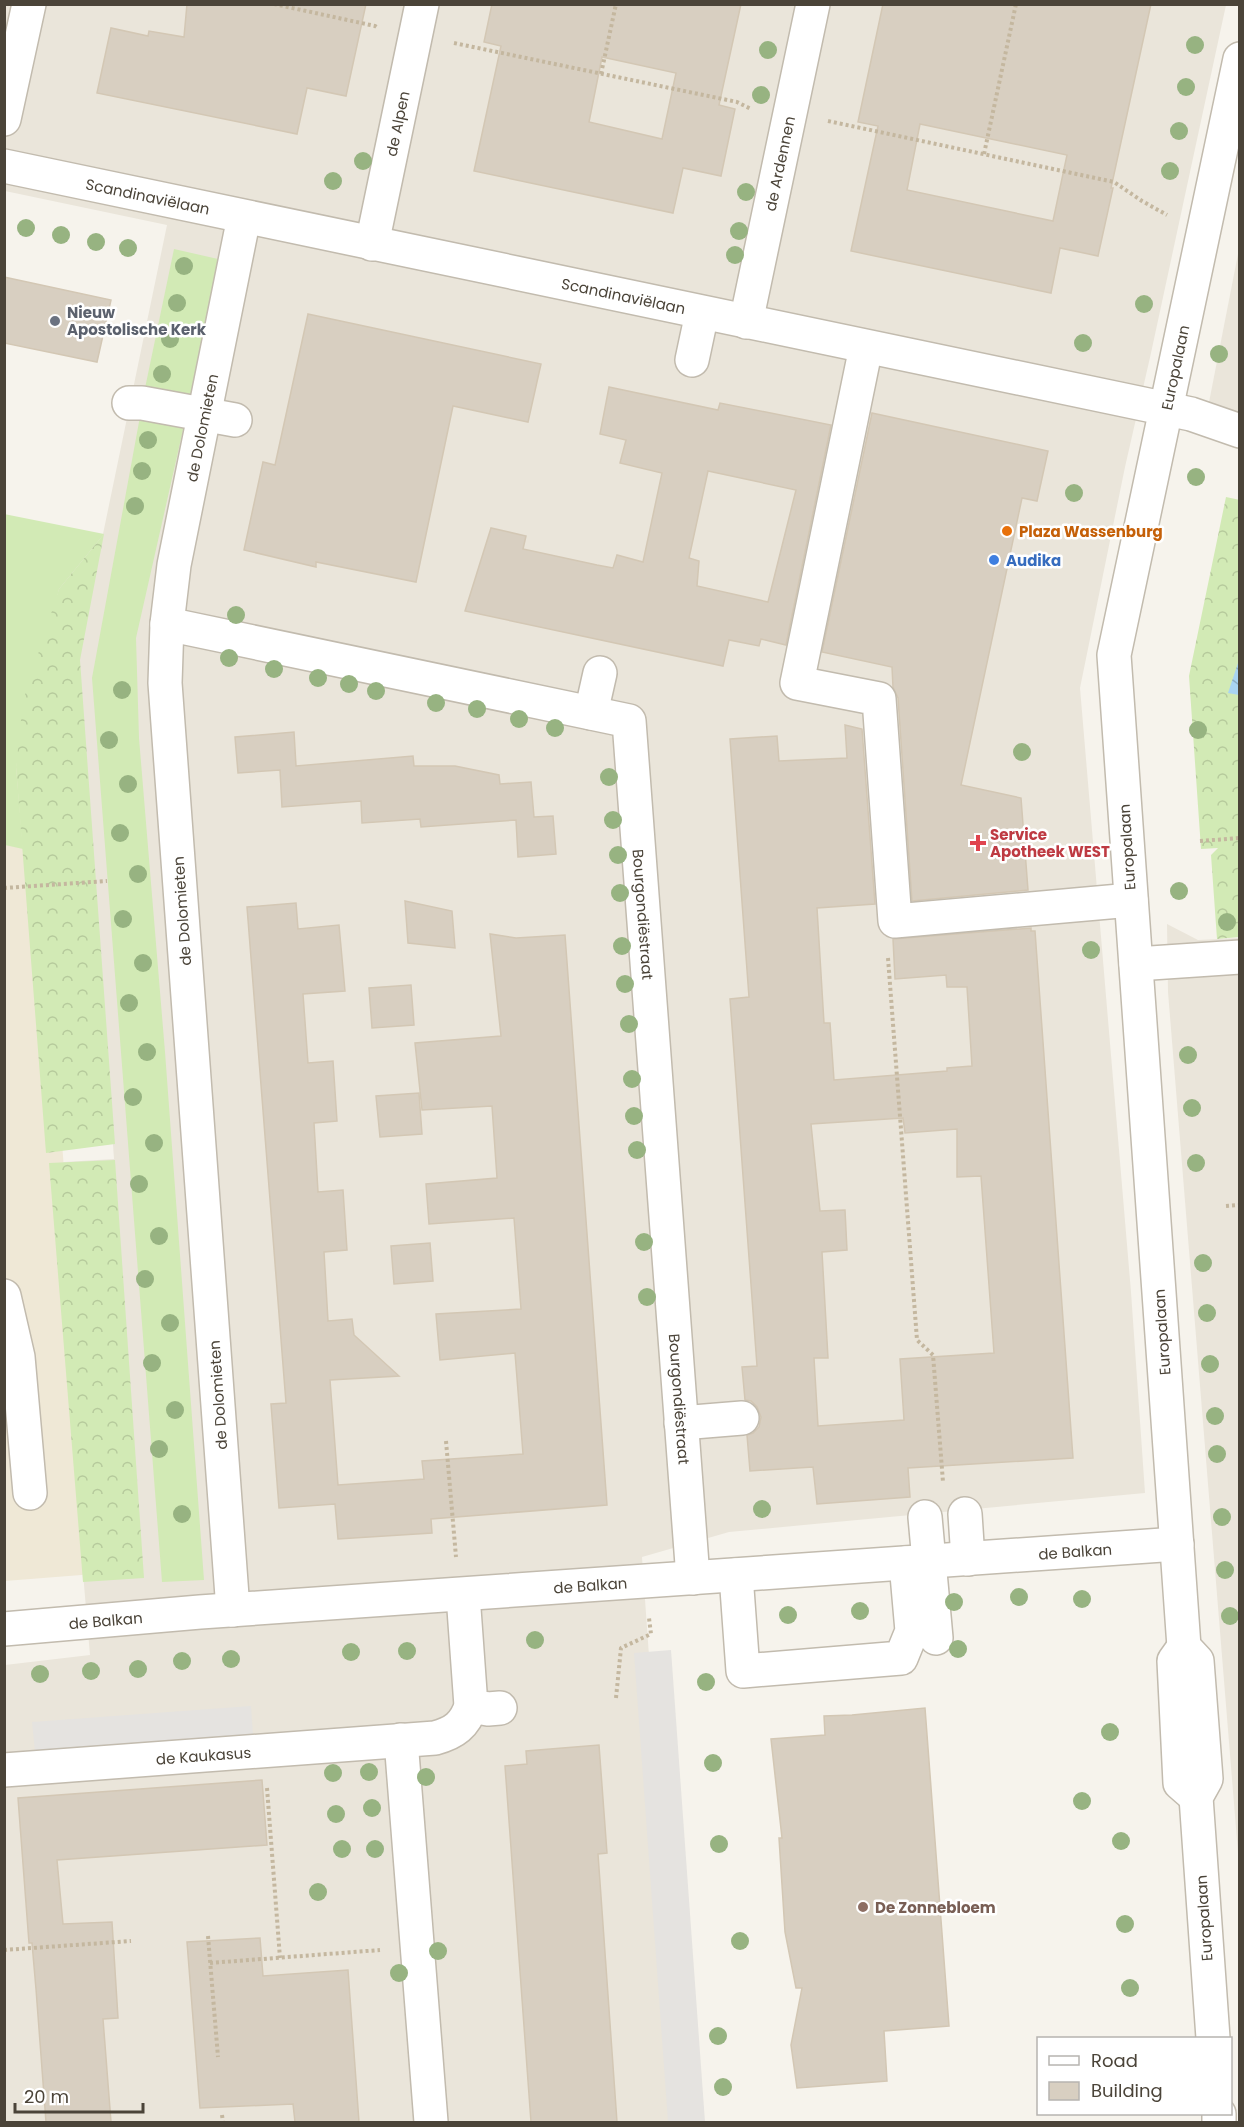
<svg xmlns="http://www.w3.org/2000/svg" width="1244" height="2127" viewBox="0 0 1244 2127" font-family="Poppins,sans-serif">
<defs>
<pattern id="forest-crowns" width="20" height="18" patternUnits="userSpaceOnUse" patternTransform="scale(1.5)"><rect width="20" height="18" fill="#d2eab5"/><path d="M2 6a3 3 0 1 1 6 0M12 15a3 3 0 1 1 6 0" fill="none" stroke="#b6ca9c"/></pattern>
<pattern id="water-waves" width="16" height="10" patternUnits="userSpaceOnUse" patternTransform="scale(1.5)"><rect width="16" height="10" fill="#a9d4f2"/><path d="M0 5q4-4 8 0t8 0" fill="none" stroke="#8caec5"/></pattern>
</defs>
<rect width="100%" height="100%" fill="#f6f3ec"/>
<!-- residential -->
<g fill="#eae5da">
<path d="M5 5H1226L1151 353 1125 467 1080 688 1131 1292 1145 1493 729 1532 642 1557 682 2122H5V1665L90 1655 48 1163 114 1159 94 873 58 589 103 534 167 225 5 191Z"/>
<path d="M1239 249V439L1203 433Z"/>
<path d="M1167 924 1198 940 1239 938V1865L1168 992Z"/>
</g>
<!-- education -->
<path fill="#efe8d6" d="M5 520 16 522 94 1574 5 1581Z"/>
<!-- grass -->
<g fill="#d2eab5">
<path d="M174 249 218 259 189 402 144 393Z"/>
<path d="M141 411 185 421 136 638 139 738 165 1052 204 1580 162 1582 92 678Z"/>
<path d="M4 514 104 534 59 589 16 767 23 849 5 845Z"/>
</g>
<!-- forest -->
<g fill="url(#forest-crowns)">
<path d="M1226 497 1240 500 1239 937 1217 939 1211 855 1218 848 1201 849 1189 676Z"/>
<path d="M104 534 80 660 115 1144 46 1153 16 767 23 701 59 589Z"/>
<path d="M115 1160 144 1578 83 1582 49 1163Z"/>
</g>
<!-- parking -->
<g fill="#e5e3e0">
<path d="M671 1650 705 2122H668L634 1653Z"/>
<path d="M251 1706 253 1735 35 1752 32 1722Z"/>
</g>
<!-- water -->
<path fill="url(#water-waves)" d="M1239 660V695L1228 693Z"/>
<!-- building -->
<g fill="#d8cfc1" stroke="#d3c7b4" stroke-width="1.5" fill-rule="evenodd">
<path d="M187 4H366L346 96 307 88 297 134 97 93 111 28 148 36 149 31 184 37Z"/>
<path d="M492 4H741L719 105 735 109 721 176 683 168 673 213 474 171 501 46 484 42ZM602 57 676 73 662 139 589 122Z"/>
<path d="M883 4H1151L1111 188H1113L1098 256 1060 248 1051 293 851 251 878 126 858 122ZM920 124 1067 155 1053 221 907 190Z"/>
<path d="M4 277 111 300 97 362 4 343Z"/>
<path d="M308 314 541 364 528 422 453 406 416 582 316 562V567L244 550 263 462 275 465Z"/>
<path d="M609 387 718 410 720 403 831 425 786 645 761 639 759 646 729 640 723 666 465 611 491 528 526 536 523 549 597 565 613 568 617 555 643 562 662 473 620 463 626 440 600 434ZM708 471 796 490 768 602 697 586 699 561 689 558Z"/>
<path d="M872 413 1048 451 1037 501 1022 498 961 785 1021 798 1028 890 912 901 898 698 893 687 892 667 822 652Z"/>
<path d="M845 725 862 729 875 904 817 908 824 1023H830L834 1080 947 1071V1068L972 1066 967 987H947L946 975 895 979 893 939 1031 928V931H1035L1073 1458 908 1468 910 1497 817 1504 813 1467 750 1471 747 1435 753 1433 759 1427 761 1417 757 1407 751 1401 745 1400 742 1367 757 1366 730 999 749 997 730 739 777 736 779 761 847 758ZM903 1118 905 1133 957 1129V1177L981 1176 994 1353 900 1359 904 1420 818 1426 814 1358H828L822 1252 847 1250 845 1210 820 1211 811 1124Z"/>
<path d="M294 732 296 766 413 756 414 766H455L499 775 500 784 531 782 534 817 553 816 556 854 518 857 516 820 421 827 420 819 362 823 361 801 282 807 280 770 238 773 235 737Z"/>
<path d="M405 901 452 911 455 948 408 943Z"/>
<path d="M296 903 298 929 339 925 345 991 303 994 308 1063 333 1061 337 1121 314 1123 318 1192 343 1190 347 1250 324 1252 328 1321 352 1319 354 1335 399 1376 330 1380 338 1485 424 1479 422 1461 523 1454 515 1353 440 1360 436 1314 521 1309 514 1218 429 1224 426 1184 497 1178 492 1106 422 1110 415 1043 501 1036 490 934 516 938 565 935 607 1505 431 1519 432 1533 338 1539 335 1504 279 1508 271 1404 286 1403 247 907Z"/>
<path d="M411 985 414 1025 372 1028 369 988Z"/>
<path d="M419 1093 422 1134 380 1137 376 1096Z"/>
<path d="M430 1243 433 1281 394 1284 391 1246Z"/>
<path d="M925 1708 949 2026 884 2031 887 2081 797 2088 791 2045 802 1988H796L785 1932 779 1838H782L771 1739 825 1735 824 1716 852 1715Z"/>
<path d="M599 1745 607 1853 598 1854 617 2122H531L505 1766 527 1764 526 1751Z"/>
<path d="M262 1780 267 1845 57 1860 63 1924 112 1922 118 2018 103 2019 111 2122H46L36 1989 32 1943H29L18 1798Z"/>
<path d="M260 1938 263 1976 348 1970 359 2122H295L293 2104 200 2108 187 1942Z"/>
</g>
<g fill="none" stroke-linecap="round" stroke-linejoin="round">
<defs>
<g id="minor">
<path d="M4 119 29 4"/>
<path id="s1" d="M4 166 1191 414 1240 431"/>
<path id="s2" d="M372 244 422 4"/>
<path id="s3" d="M746 322 813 4"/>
<path d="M866 347 797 683 879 699 895 921 1131 900"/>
<path d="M692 360 702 313"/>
<path d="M129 403H142L235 420"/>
<path id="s4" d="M167 624 629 721 693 1578"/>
<path d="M591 713 600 673"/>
<path d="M1136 964 1240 957"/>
<path d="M4 1296 18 1357 30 1493"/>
<path d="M681 1423 742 1418"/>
<path d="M965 1514 968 1559"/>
<path d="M925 1517 936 1638"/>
<path d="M736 1575 743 1671 901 1658 912 1631 906 1563"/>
<path id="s5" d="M233 1610 165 683 167 624 174 565 244 217"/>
<path id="s6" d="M4 1629 200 1612 1177 1544"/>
<path d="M1184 1647 1174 1661 1180 1783 1196 1797"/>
<path d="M471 1706 488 1709 500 1708"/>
<path d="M401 1740 431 2122"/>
<path id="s7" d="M4 1770 435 1738C454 1733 465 1725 471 1706L463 1595"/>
<path id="s8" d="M1213 2038 1196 1797 1206 1779 1197 1661 1184 1647 1114 655 1240 59"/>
<path d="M1219 2114V2122"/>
</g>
</defs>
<!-- minor casing -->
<use href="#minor" stroke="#c2bbae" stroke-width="36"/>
<!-- path -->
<g stroke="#c4b79f" stroke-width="4" stroke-dasharray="3 3" stroke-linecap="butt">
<path d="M274 4 375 26 378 28"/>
<path d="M454 43 737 102 751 109"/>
<path d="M601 74 616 4"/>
<path d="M828 121 1114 182 1142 201 1167 215"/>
<path d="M984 154 1016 4"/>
<path d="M1200 841 1240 838"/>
<path d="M4 888 107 881"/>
<path d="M888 958 917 1340 933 1355 943 1482"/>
<path d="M1226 1206 1240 1205"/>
<path d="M446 1441 456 1557"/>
<path d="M616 1698 621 1648 651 1634 649 1618"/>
<path d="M267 1788 280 1958"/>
<path d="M208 1936 218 2057"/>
<path d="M4 1950 131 1941"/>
<path d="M210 1963 380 1950"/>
<path d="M222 2115 223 2122"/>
</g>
<!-- minor -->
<use href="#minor" stroke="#fff" stroke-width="33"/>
</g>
<!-- trees -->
<g fill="#97b381">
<circle cx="1195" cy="45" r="9"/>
<circle cx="768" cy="50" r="9"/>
<circle cx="1186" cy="87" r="9"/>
<circle cx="761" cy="95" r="9"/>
<circle cx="1179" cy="131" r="9"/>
<circle cx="363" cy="161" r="9"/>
<circle cx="1170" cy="171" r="9"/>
<circle cx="333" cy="181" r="9"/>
<circle cx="746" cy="192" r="9"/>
<circle cx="26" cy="228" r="9"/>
<circle cx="739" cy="231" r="9"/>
<circle cx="61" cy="235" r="9"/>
<circle cx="96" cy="242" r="9"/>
<circle cx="128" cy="248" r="9"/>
<circle cx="735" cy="255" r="9"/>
<circle cx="184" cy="266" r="9"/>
<circle cx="177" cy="303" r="9"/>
<circle cx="1144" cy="304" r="9"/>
<circle cx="170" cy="339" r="9"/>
<circle cx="1083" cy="343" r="9"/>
<circle cx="1219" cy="354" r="9"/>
<circle cx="162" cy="374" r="9"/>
<circle cx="148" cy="440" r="9"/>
<circle cx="142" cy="471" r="9"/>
<circle cx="1196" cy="477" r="9"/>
<circle cx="1074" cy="493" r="9"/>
<circle cx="135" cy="506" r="9"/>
<circle cx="236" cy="615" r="9"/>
<circle cx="229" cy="658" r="9"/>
<circle cx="274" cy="669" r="9"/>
<circle cx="318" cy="678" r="9"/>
<circle cx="349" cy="684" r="9"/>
<circle cx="122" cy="690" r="9"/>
<circle cx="376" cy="691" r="9"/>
<circle cx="436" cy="703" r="9"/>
<circle cx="477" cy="709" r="9"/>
<circle cx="519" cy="719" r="9"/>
<circle cx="555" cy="728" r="9"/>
<circle cx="1198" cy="730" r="9"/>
<circle cx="109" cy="740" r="9"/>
<circle cx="1022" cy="752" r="9"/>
<circle cx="609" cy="777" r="9"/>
<circle cx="128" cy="784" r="9"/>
<circle cx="613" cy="820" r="9"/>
<circle cx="120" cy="833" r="9"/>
<circle cx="618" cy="855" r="9"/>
<circle cx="138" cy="874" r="9"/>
<circle cx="1179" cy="891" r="9"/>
<circle cx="620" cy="893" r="9"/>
<circle cx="123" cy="919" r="9"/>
<circle cx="1227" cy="922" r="9"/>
<circle cx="622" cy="946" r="9"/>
<circle cx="1091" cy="950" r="9"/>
<circle cx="143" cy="963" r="9"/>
<circle cx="625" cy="984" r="9"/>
<circle cx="129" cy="1003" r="9"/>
<circle cx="629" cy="1024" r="9"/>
<circle cx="147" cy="1052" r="9"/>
<circle cx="1188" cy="1055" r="9"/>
<circle cx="632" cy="1079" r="9"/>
<circle cx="133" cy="1097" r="9"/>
<circle cx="1192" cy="1108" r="9"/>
<circle cx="634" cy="1116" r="9"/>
<circle cx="154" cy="1143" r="9"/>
<circle cx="637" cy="1150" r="9"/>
<circle cx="1196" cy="1163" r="9"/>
<circle cx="139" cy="1184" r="9"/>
<circle cx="159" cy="1236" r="9"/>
<circle cx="644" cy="1242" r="9"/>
<circle cx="1203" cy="1263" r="9"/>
<circle cx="145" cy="1279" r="9"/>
<circle cx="647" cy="1297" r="9"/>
<circle cx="1207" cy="1313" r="9"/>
<circle cx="170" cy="1323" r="9"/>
<circle cx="152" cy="1363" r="9"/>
<circle cx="1210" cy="1364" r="9"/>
<circle cx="175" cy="1410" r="9"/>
<circle cx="1215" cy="1416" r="9"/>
<circle cx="159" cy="1449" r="9"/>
<circle cx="1217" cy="1454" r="9"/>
<circle cx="762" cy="1509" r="9"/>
<circle cx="182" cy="1514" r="9"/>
<circle cx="1222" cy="1517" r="9"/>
<circle cx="1225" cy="1570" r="9"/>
<circle cx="1019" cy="1597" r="9"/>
<circle cx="1082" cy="1599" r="9"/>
<circle cx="954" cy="1602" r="9"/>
<circle cx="860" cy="1611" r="9"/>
<circle cx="788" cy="1615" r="9"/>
<circle cx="1230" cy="1616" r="9"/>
<circle cx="535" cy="1640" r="9"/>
<circle cx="958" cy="1649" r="9"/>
<circle cx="407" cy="1651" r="9"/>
<circle cx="351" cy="1652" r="9"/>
<circle cx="231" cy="1659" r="9"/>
<circle cx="182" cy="1661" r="9"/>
<circle cx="138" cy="1669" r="9"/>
<circle cx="91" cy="1671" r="9"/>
<circle cx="40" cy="1674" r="9"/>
<circle cx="706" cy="1682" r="9"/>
<circle cx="1110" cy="1732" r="9"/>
<circle cx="713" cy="1763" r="9"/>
<circle cx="369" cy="1772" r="9"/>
<circle cx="333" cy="1773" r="9"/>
<circle cx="426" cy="1777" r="9"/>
<circle cx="1082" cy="1801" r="9"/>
<circle cx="372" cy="1808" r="9"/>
<circle cx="336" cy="1814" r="9"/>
<circle cx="1121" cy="1841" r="9"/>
<circle cx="719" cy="1844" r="9"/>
<circle cx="342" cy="1849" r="9"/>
<circle cx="375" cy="1849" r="9"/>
<circle cx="318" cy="1892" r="9"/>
<circle cx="1125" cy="1924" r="9"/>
<circle cx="740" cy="1941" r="9"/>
<circle cx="438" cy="1951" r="9"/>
<circle cx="399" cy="1973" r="9"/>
<circle cx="1130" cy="1988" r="9"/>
<circle cx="718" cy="2036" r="9"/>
<circle cx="723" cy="2087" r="9"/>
</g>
<!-- markers -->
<circle fill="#6b7280" stroke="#fff" stroke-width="2" cx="55" cy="321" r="6"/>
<circle fill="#e8710a" stroke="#fff" stroke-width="2" cx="1007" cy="531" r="6"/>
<circle fill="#3f7fe0" stroke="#fff" stroke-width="2" cx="994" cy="560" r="6"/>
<path fill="#e0444e" stroke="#fff" stroke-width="2" d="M975 834h6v6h6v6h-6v6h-6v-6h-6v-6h6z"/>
<circle fill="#8d6e63" stroke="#fff" stroke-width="2" cx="863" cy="1907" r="6"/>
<g text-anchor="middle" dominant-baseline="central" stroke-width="5" stroke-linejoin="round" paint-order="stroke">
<!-- street labels -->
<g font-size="15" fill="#4b4439" stroke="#fff">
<text stroke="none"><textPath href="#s2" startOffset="123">de Alpen</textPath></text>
<text stroke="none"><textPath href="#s3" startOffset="162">de Ardennen</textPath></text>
<text stroke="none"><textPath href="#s1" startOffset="147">Scandinaviëlaan</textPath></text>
<text stroke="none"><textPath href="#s1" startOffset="633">Scandinaviëlaan</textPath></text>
<text stroke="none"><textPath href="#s8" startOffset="1688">Europalaan</textPath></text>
<text stroke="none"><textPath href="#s5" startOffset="1188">de Dolomieten</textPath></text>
<text transform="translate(1127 847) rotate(-94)">Europalaan</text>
<text transform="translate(182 911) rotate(-94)">de Dolomieten</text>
<text stroke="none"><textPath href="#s4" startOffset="666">Bourgondiëstraat</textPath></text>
<text transform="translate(1162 1332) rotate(-94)">Europalaan</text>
<text transform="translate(218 1395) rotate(-94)">de Dolomieten</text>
<text stroke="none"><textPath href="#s4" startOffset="1152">Bourgondiëstraat</textPath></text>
<text stroke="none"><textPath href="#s6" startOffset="1074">de Balkan</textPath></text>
<text stroke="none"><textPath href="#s6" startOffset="588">de Balkan</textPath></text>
<text stroke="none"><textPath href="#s6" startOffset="102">de Balkan</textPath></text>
<text stroke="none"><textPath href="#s7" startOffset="200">de Kaukasus</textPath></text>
<text transform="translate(1204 1918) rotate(-94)">Europalaan</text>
</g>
<!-- worship labels -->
<g font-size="15" font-weight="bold" fill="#5b616d" stroke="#fff" text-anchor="start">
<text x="67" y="312">Nieuw<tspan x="67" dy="17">Apostolische Kerk</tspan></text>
</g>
<!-- food labels -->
<g font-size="15" font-weight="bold" fill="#c56008" stroke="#fff" text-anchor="start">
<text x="1019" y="531">Plaza Wassenburg</text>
</g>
<!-- shop labels -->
<g font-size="15" font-weight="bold" fill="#366cbe" stroke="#fff" text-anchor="start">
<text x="1006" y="560">Audika</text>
</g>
<!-- health labels -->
<g font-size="15" font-weight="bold" fill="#be3a42" stroke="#fff" text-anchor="start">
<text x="990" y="834">Service<tspan x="990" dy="17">Apotheek WEST</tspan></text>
</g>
<!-- education labels -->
<g font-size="15" font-weight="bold" fill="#785e54" stroke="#fff" text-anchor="start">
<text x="875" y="1907">De Zonnebloem</text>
</g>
</g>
<!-- border -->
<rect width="1244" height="2127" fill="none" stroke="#4b4439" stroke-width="12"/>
<!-- legend -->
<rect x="1037" y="2037" width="195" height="78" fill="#ffffff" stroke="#b7b4b0" stroke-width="1.5"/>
<rect x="1049" y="2056" width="30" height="9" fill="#ffffff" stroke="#b7b4b0" stroke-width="1.5"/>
<text x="1091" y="2067" font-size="18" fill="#4b4439">Road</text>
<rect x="1049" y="2082" width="30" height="18" fill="#d8cfc1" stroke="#b7b4b0" stroke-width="1.5"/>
<text x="1091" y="2097" font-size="18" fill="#4b4439">Building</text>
<!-- scale -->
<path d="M15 2103v9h128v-9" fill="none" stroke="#4b4439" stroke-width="3"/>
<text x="24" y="2103" font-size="18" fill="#4b4439" stroke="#ffffff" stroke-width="4.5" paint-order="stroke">20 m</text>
</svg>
